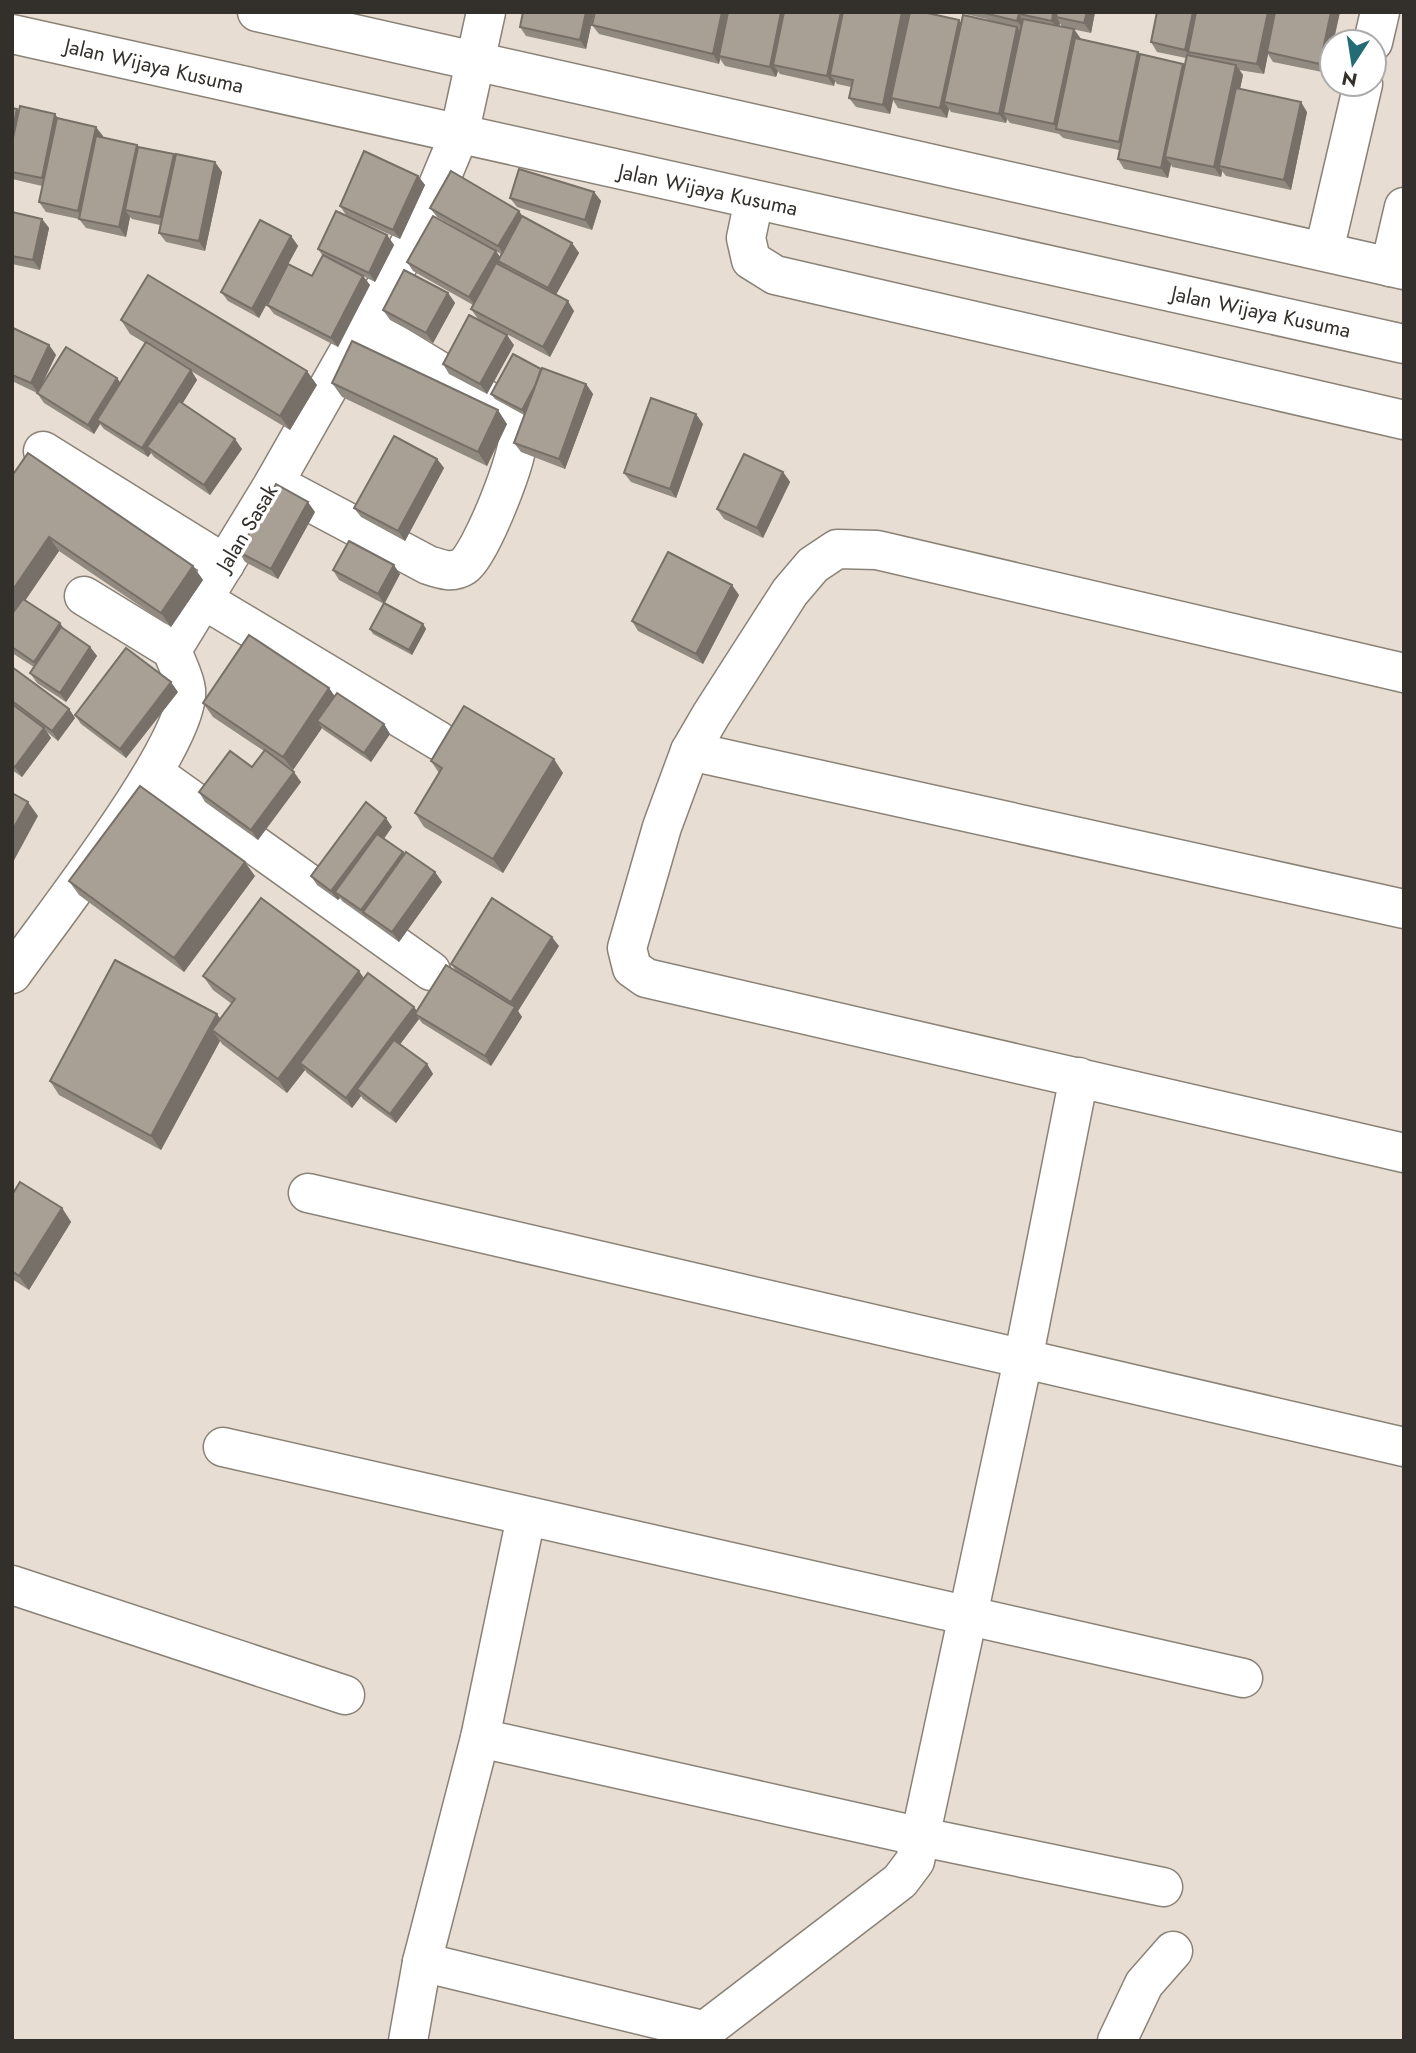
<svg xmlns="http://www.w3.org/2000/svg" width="1416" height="2053" viewBox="0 0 1416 2053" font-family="Jost,sans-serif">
<rect width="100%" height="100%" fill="#e7ddd2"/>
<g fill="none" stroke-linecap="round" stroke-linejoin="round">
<defs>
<g id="minor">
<path d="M257 12 1404 270"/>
<path d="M12 34 1404 344"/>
<path d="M1373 42 1380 12"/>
<path d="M754 200 746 238 751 260 775 275 1404 420"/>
<path d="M1324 251 1363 84"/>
<path d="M1390 267 1404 207"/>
<path d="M43 451 225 564"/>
<path d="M274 483 428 565C440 569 452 574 464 566 480 556 523 449 518 432 514 419 503 412 493 404L364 325"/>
<path d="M84 596 172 650"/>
<path d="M204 600 439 741"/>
<path d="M1404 673 877 550 837 549 813 565 790 592 711 715 690 751 662 827 627 948 632 968 646 978 1404 1153"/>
<path d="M690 751 1404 909"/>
<path d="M154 773 431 971"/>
<path d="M12 974C48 923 191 742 186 690 185 678 176 662 172 650L274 483 424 219 459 135 486 12"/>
<path d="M308 1193 1404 1447"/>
<path d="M223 1447 1243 1678"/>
<path d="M12 1585 345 1695"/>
<path d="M480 1738 922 1837 1163 1887"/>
<path d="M422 1962 702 2030"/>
<path d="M408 2041 422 1962 480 1738 526 1517"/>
<path d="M691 2041 900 1881 915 1861 1023 1360 1079 1077"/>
<path d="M1117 2041 1144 1984 1173 1951"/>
</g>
</defs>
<!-- minor casing -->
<use href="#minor" stroke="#8b8277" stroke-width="41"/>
<!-- minor -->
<use href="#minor" stroke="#fff" stroke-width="38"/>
</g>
<!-- wall -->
<g fill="#918a80">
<path d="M594 12 586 49 526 36 520 27Z"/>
<path d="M956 12H1095L1091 33 1062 27 1060 23 1059 26 1080 39 1185 66 1186 58 1157 52 1151 42 1157 12H1340L1327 73 1273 62 1268 54 1264 74 1239 70 1243 75 1240 89 1307 112 1291 190 1226 176 1222 171 1221 177 1172 167 1171 164 1168 178 1124 169 1118 159 1119 150 1063 138 1059 134 1010 123 1007 119 1006 123 951 112 949 109 947 118 898 108 893 100 890 114 856 107 849 98 851 87 837 84 835 81 834 86 780 74 778 71 776 77 725 66 720 59 719 64 599 34 592 25 959 20 961 23 989 21 987 19Z"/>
<path d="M12 108 19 111 58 119 103 136 102 138 137 145 138 147 175 156 215 162 222 172 205 251 166 242 159 233 160 225 132 219 130 217 126 237 86 228 79 219 46 212 39 202 42 186 12 179Z"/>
<path d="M418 176 425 185 400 239 346 215 340 206Z"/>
<path d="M594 192 601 201 592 230 517 207 510 198Z"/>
<path d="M430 208 519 211 523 217 572 243 579 253 556 295 574 311 550 357 478 319 471 309 473 305 413 271 407 262 500 257 501 254 437 217Z"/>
<path d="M12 212 42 219 49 228 40 270 12 264Z"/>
<path d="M387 235 394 245 375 282 363 276 370 285 338 347 274 314 267 305 312 276 323 256 318 249Z"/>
<path d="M291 236 298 246 259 318 228 301 221 292Z"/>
<path d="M448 293 455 303 433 343 390 320 383 310Z"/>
<path d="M121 320 317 385 290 430 191 371 197 380 182 404 242 449 210 495 154 457 151 453 148 457 104 429 100 424 94 434 44 403 37 393 12 381V329L49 345 56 355 38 391 117 378 120 383 145 343 130 334Z"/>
<path d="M514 345 487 394 449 374 443 364Z"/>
<path d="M541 369 586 384 593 394 565 469 521 452 514 443 524 415 495 399 491 394Z"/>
<path d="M332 383 507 424 487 466 342 397Z"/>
<path d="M703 424 676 498 631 482 624 473Z"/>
<path d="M437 459 444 468 405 541 361 517 354 508Z"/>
<path d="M783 472 790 482 763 538 724 519 717 509Z"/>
<path d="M12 476 193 566 203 580 171 627 59 551 25 600 65 630 90 647 97 656 66 702 37 683 30 673 34 667 12 653Z"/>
<path d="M315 512 278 579 245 562 239 552Z"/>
<path d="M333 570 400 574 385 603 423 624 426 629 412 655 373 634 370 629 384 604 339 580Z"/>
<path d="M739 595 703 664 638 631 632 621Z"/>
<path d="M12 667 69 709 75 718 58 741 47 732 51 738 22 777 12 770Z"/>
<path d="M329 688 334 696 384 724 390 734 371 762 324 730 322 728 293 770 280 762 301 782 258 840 205 802 199 792 252 767 264 751 213 717 203 703Z"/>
<path d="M178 692 126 758 81 724 75 715Z"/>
<path d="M431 761 563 773 503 873 424 827 415 813 439 773Z"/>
<path d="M392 827 384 839 404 855 435 872 442 882 399 942 342 901 340 898 338 900 317 885 311 876Z"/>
<path d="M255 876 184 972 79 895 69 881Z"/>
<path d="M559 946 518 1011 522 1017 491 1066 422 1023 419 1019 400 1044 427 1064 433 1074 396 1123 363 1099 361 1096 352 1108 307 1073 305 1070 287 1093 222 1044 220 1041 161 1150 59 1095 50 1081 220 1019 232 1004 213 990 203 976 364 978 414 1007 417 1011 456 971 451 964Z"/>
<path d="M12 1195 62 1208 71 1222 29 1290 12 1279Z"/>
</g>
<!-- shaded-wall -->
<g fill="#767068">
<path d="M586 12H594L586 49 580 40Z"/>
<path d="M722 12H730L719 56 720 59 719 64 713 54Z"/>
<path d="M781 12H790L773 65 778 71 776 77 770 67Z"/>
<path d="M841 12H843L830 75 835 81 834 86 827 76Z"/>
<path d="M902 12H911L891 98 893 100 890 114 883 105Z"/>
<path d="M1053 12H1062L1056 17 1060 23 1058 31 1052 21Z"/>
<path d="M1087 12H1095L1091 33 1084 23Z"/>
<path d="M1193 12H1202L1188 52 1192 59 1185 50Z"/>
<path d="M1268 12H1277L1267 52 1268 54 1264 74 1257 64Z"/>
<path d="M1331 12H1340L1333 42H1332V48L1327 73 1320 64Z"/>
<path d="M1019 14 1025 24 1024 30 1017 21Z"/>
<path d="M959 20 966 29 944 102 949 109 947 118 940 108Z"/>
<path d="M1017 27 1024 37 1003 113 1007 119 1006 123 999 114Z"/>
<path d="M1074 29 1081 39 1057 129 1054 124Z"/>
<path d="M1138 52 1145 61 1126 152 1119 142Z"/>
<path d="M1183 64 1190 73 1165 157 1171 164 1168 178 1161 168Z"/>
<path d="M1236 65 1243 75 1223 167 1219 166 1222 171 1221 177 1214 167Z"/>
<path d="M1301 102 1307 112 1291 190 1284 180Z"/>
<path d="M17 109 24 119 12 172V133Z"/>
<path d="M55 114 62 124 48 187 42 178Z"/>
<path d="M96 127 103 136 85 220 78 211Z"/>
<path d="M137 145 143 154 125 210 130 217 126 237 119 227Z"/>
<path d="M174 154 180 164 167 227 160 217Z"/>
<path d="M215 162 222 172 205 251 199 241Z"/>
<path d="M418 176 425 185 400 239 393 230Z"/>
<path d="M594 192 601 201 592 230 585 220Z"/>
<path d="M519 211 525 220 505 256 498 246Z"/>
<path d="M42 219 49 228 40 270 33 260Z"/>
<path d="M387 235 394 245 375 282 369 273Z"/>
<path d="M291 236 298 246 259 318 252 309Z"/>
<path d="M572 243 579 253 554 298 548 288Z"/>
<path d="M496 251 503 261H498L500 265 476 307 469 297Z"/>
<path d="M363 276 370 285 338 347 331 338Z"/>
<path d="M448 293 455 303 433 343 426 333Z"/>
<path d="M568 301 574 311 550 357 543 347Z"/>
<path d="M507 335 514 345 487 394 480 384Z"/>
<path d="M49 345 56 355 38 393 31 383Z"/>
<path d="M191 370 197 380 153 451 147 447 151 453 148 457 142 448Z"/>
<path d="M544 370 525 415 522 410Z"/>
<path d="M307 371 317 385 290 430 280 416Z"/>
<path d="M117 378 124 388 97 420 100 424 94 434 88 425Z"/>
<path d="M586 384 593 394 565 469 559 459Z"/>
<path d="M498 410 507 424 487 466 478 452Z"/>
<path d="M696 414 703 424 676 498 670 489Z"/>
<path d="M235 439 242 449 210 495 204 485Z"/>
<path d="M437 459 444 468 405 541 398 531Z"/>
<path d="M783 472 790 482 763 538 757 528Z"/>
<path d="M308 502 315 512 278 579 271 569Z"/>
<path d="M49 537 59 551 12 620V591Z"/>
<path d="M394 565 400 574 384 604 378 594Z"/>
<path d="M193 566 203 580 171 627 161 613Z"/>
<path d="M732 585 739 595 703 664 696 654Z"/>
<path d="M60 623 66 632 41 671 34 662Z"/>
<path d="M423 624 426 629 412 655 409 650Z"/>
<path d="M90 647 97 656 66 702 60 693Z"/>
<path d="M171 682 178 692 126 758 120 749Z"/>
<path d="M329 688 339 702 317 721 322 728 293 770 283 757Z"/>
<path d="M69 709 75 718 58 741 52 731Z"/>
<path d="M384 724 390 734 371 762 364 753Z"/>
<path d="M44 728 51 738 22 777 15 767Z"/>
<path d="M554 759 563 773 503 873 493 859Z"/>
<path d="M294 772 301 782 258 840 251 830Z"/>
<path d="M28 802 38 816 12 864V831Z"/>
<path d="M386 818 392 827 341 896 335 892 340 898 338 900 331 891Z"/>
<path d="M403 852 410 862 363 912 368 920 361 910Z"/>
<path d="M245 862 255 876 184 972 174 958Z"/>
<path d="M435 872 442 882 399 942 392 932Z"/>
<path d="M552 937 559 946 518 1011 522 1017 491 1066 485 1056 515 1007 511 1002Z"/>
<path d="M359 971 369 985 300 1063 305 1070 287 1093 278 1079Z"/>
<path d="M414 1007 421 1017 415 1014 419 1019 363 1094 357 1089 361 1096 352 1108 346 1098Z"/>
<path d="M217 1014 227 1028 212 1030 220 1041 161 1150 151 1136Z"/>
<path d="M427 1064 433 1074 396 1123 390 1114Z"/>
<path d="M62 1208 71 1222 29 1290 19 1276Z"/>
</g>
<!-- building -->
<g fill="#a9a095" stroke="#767068" stroke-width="2">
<path d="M523 12H586L580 40 520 27Z"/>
<path d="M595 12H722L713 54 592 25Z"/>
<path d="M728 12H781L770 67 719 56Z"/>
<path d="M784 12H841L827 76 773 65Z"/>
<path d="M843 12H902L883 105 849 98 853 80 830 75Z"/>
<path d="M910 12H923L959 20 940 108 891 98Z"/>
<path d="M984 12H1053L1052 21 1019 14 1017 21 984 13Z"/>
<path d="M1057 12H1087L1084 23 1056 17Z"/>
<path d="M1157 12H1193L1185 50 1151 42Z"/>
<path d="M1196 12H1268L1257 64 1188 52Z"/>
<path d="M1275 12H1331L1320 64 1267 52Z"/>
<path d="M963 15 1017 27 999 114 944 102Z"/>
<path d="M1023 19 1074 29 1054 124 1003 113Z"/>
<path d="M1075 38 1138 52 1119 142 1056 129Z"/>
<path d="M1140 54 1183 64 1161 168 1118 159Z"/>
<path d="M1187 55 1236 65 1214 167 1165 157Z"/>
<path d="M1236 88 1301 102 1284 180 1219 166Z"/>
<path d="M20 106 55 114 42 178 12 172V142Z"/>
<path d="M12 108 17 109 12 133Z"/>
<path d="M57 118 96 127 78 211 39 202Z"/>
<path d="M96 136 137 145 119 227 79 219Z"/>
<path d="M138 147 174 154 160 217 125 210Z"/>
<path d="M364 151 418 176 393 230 340 206Z"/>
<path d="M176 154 215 162 199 241 159 233Z"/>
<path d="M519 169 594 192 585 220 510 198Z"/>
<path d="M451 171 519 211 498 246 430 208Z"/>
<path d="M336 211 387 235 369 273 318 249Z"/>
<path d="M12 212 42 219 33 260 12 256Z"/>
<path d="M433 216 496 251 469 297 407 262Z"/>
<path d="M522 216 572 243 548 288 498 261Z"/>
<path d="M260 220 291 236 252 309 221 292Z"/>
<path d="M323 255 363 276 331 338 267 305 288 264 312 276Z"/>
<path d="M496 263 568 301 543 347 471 309Z"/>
<path d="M404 270 448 293 426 333 383 310Z"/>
<path d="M148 275 307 371 280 416 121 320Z"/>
<path d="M469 315 507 335 480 384 443 364Z"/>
<path d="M13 328 49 345 31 383 12 375Z"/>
<path d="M352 341 498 410 478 452 332 383Z"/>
<path d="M146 342 191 370 142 448 97 420Z"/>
<path d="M66 347 117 378 88 425 37 393Z"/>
<path d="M513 354 541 369 535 386 522 410 491 394Z"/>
<path d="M542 368 586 384 559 459 514 443Z"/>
<path d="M651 398 696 414 670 489 624 473Z"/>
<path d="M179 401 235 439 204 485 147 447Z"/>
<path d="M394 436 437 459 398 531 354 508Z"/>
<path d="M28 453 193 566 161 613 49 537 12 591V476Z"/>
<path d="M744 454 783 472 757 528 717 509Z"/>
<path d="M276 484 308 502 271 569 239 552Z"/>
<path d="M349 541 394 565 378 594 333 570Z"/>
<path d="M668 552 732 585 696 654 632 621Z"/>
<path d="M23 599 60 623 34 662 12 647V614Z"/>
<path d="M384 603 423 624 409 650 370 629Z"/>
<path d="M61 627 90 647 60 693 30 673Z"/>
<path d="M249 635 329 688 283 757 203 703Z"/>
<path d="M126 648 171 682 120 749 75 715Z"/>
<path d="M12 667 69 709 52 731 12 701Z"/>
<path d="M337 693 384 724 364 753 317 721Z"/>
<path d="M12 704 44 728 15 767 12 765Z"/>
<path d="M464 706 554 759 493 859 415 813 442 768 431 761Z"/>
<path d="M265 750 294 772 251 830 199 792 230 751 252 767Z"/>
<path d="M140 786 245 862 174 958 69 881Z"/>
<path d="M12 793 28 802 12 831Z"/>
<path d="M366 802 386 818 331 891 311 876Z"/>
<path d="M377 834 403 852 361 910 335 892Z"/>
<path d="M406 852 435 872 392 932 363 912Z"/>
<path d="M261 898 359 971 278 1079 212 1030 235 999 203 976Z"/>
<path d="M492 898 552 937 511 1002 451 964Z"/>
<path d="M115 960 217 1014 151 1136 50 1081Z"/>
<path d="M446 965 515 1007 485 1056 415 1014Z"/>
<path d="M368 973 414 1007 346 1098 300 1063Z"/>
<path d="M394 1040 427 1064 390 1114 357 1089Z"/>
<path d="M20 1182 62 1208 19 1276 12 1271V1195Z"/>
</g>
<g text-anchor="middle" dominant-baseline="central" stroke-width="7" stroke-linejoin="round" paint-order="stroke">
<!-- street labels -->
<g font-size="21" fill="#332f2b" stroke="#fff">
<text transform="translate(154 66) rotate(13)">Jalan Wijaya Kusuma</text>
<text transform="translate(708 190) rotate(12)">Jalan Wijaya Kusuma</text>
<text transform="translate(1261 312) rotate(12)">Jalan Wijaya Kusuma</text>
<text transform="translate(247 528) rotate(-59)">Jalan Sasak</text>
</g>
</g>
<!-- border -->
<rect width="1416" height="2053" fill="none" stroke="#332f2b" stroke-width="28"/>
<!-- north arrow -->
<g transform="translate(1353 63) rotate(192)"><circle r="33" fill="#ffffff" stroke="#adacaa" stroke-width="2"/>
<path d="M0-5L12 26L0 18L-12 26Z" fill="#236c76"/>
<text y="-10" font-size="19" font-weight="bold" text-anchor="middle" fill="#332f2b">N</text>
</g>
</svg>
